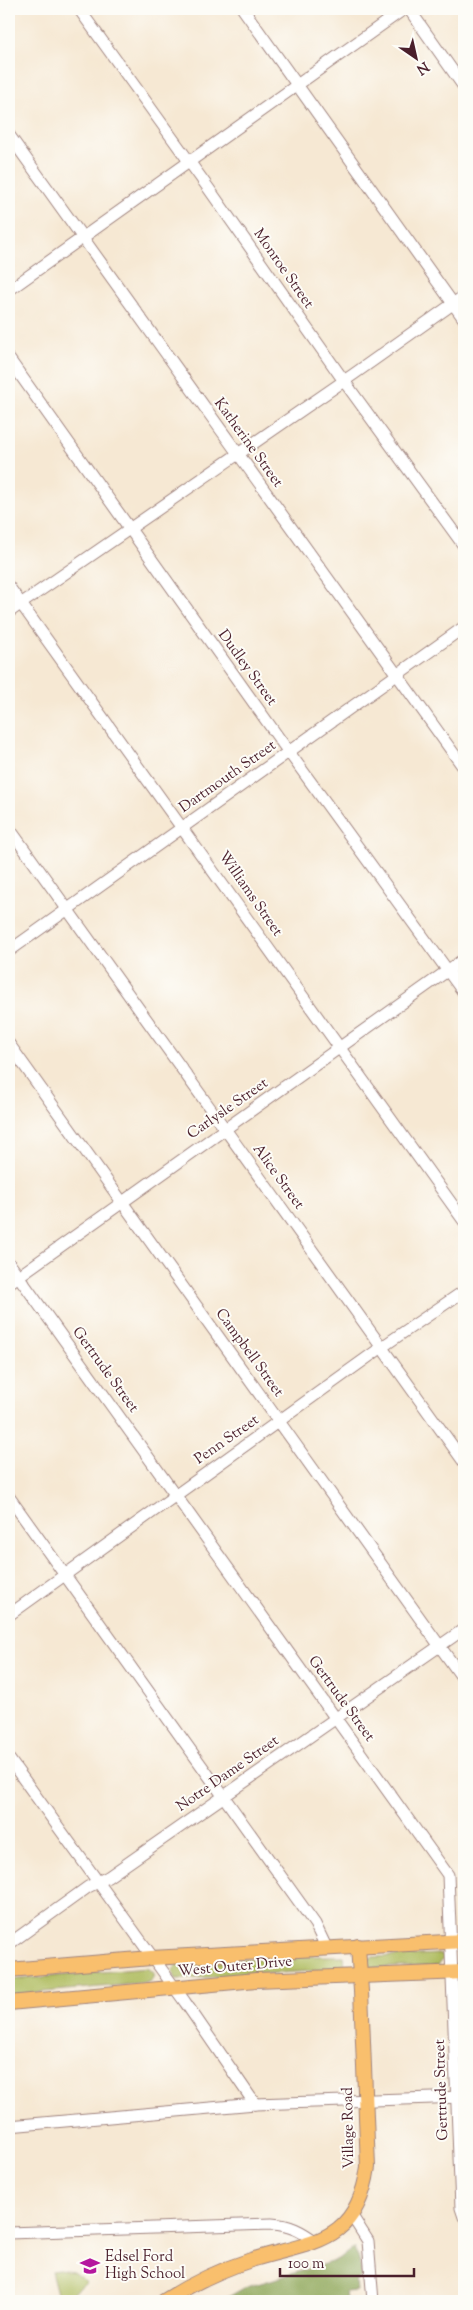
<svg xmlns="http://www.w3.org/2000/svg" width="473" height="2310" viewBox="0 0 473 2310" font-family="'Sorts Mill Goudy',serif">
<rect width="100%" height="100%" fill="#fdfcf7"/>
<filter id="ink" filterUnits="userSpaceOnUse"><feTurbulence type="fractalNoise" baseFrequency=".02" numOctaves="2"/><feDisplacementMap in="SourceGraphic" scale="10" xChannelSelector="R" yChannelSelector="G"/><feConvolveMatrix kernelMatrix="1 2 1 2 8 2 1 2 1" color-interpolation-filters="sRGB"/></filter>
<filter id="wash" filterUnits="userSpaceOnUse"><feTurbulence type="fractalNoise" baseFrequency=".0096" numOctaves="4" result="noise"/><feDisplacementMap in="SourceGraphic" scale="20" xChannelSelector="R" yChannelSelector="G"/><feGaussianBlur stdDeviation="1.12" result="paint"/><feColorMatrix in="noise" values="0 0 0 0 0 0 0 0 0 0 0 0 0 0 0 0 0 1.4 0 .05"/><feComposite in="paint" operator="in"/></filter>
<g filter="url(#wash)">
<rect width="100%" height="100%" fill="#f6e8d3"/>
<!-- green -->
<g fill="#afbc5e" stroke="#7c6e44">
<path d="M440 1954 443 1955 444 1958 438 1966 364 1968 365 1960 373 1957Z"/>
<path d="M308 1956H344L345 1967 343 1969 182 1979H176L172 1971 178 1964Z"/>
<path d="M147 1968 154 1974 152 1980 146 1983 9 1995V1980Z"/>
<path d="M60 2270 73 2272 86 2282 65 2301H59L51 2271Z"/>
</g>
<!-- forest -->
<path fill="#8ba455" stroke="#6a6240" d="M353 2248 359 2259 361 2278 356 2282 357 2291 345 2292 346 2301H221L244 2288 338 2260Z"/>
</g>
<g filter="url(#ink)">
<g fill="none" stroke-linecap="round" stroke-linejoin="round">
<defs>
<g id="minor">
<path d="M79 9 209 189 344 381 464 546"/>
<path d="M243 9 464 319"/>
<path d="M409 9 464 87"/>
<path d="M9 135 464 768"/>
<path d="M9 290 404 9"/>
<path d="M9 359 283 744 464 993"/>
<path d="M9 587 464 1221"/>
<path d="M9 612 354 374 464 296"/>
<path d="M9 828 464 1462"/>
<path d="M9 951 464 627"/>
<path d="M9 1044 464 1680"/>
<path d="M9 1263 448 1875 461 2208 464 2217"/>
<path d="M9 1283 464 959"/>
<path d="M9 1497 315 1924 326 1947"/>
<path d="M9 1615 382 1347 464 1291"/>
<path d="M9 1759 185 2002 255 2104"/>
<path d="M9 1944 88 1887 108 1877 464 1629"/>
<path d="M9 2126 255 2104 463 2097"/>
<path d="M352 2216 368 2241 373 2301"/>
<path d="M9 2233 272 2224C290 2225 301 2231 316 2242"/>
</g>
<g id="major">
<path d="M9 1970 151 1958 464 1941"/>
<path d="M9 2003 256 1980 464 1972"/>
<path d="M164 2301C191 2284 220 2270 251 2260 313 2241 357 2244 368 2167L361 1991 358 1946"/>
</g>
</defs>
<!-- minor casing -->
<use href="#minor" stroke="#a0847f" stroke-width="13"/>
<!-- major casing -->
<use href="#major" stroke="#a0847f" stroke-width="16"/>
<!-- minor -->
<use href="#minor" stroke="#fff" stroke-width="11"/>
<!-- major -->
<use href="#major" stroke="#f9bf6d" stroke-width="14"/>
</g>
</g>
<!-- icons -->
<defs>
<symbol id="school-bare" viewBox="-9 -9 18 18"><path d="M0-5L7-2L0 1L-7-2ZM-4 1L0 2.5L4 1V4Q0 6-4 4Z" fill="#b5179e" stroke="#fdfcf7" stroke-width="2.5" paint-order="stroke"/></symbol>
</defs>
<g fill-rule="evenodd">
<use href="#school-bare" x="76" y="2252" width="28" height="28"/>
</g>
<g text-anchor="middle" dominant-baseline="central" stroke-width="4" stroke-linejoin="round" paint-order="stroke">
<!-- street labels -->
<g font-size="15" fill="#4a1f2b" stroke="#fdfcf7">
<text transform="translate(283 269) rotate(55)">Monroe Street</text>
<text transform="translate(248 443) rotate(54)">Katherine Street</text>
<text transform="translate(247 668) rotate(54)">Dudley Street</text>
<text transform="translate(228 777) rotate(-35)">Dartmouth Street</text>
<text transform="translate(250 894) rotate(55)">Williams Street</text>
<text transform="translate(228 1109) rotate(-35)">Carlysle Street</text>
<text transform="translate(278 1177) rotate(54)">Alice Street</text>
<text transform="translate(249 1353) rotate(54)">Campbell Street</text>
<text transform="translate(105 1370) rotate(54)">Gertrude Street</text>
<text transform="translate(227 1440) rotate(-35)">Penn Street</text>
<text transform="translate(341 1699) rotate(54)">Gertrude Street</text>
<text transform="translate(228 1774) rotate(-35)">Notre Dame Street</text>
<text transform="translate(235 1967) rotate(-5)">West Outer Drive</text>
<text transform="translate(442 2090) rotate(-92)">Gertrude Street</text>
<text transform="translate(349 2128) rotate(-91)">Village Road</text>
</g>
<!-- poi labels -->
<g font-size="15" fill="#4a1f2b" stroke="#fdfcf7" text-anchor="start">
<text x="105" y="2257">Edsel Ford<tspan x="105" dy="17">High School</tspan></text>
</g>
</g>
<!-- margin -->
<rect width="473" height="2310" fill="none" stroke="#fdfcf7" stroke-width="30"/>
<!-- north arrow -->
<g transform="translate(416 58) rotate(146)" stroke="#fdfcf7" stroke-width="4" paint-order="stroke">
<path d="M0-4L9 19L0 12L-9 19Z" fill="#4a1f2b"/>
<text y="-8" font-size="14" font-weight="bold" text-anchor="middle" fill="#4a1f2b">N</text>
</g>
<!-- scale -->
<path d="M280 2268v8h134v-8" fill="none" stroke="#4a1f2b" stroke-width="2.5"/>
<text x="288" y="2268" font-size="15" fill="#4a1f2b" stroke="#fdfcf7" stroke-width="4" paint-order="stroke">100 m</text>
</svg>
